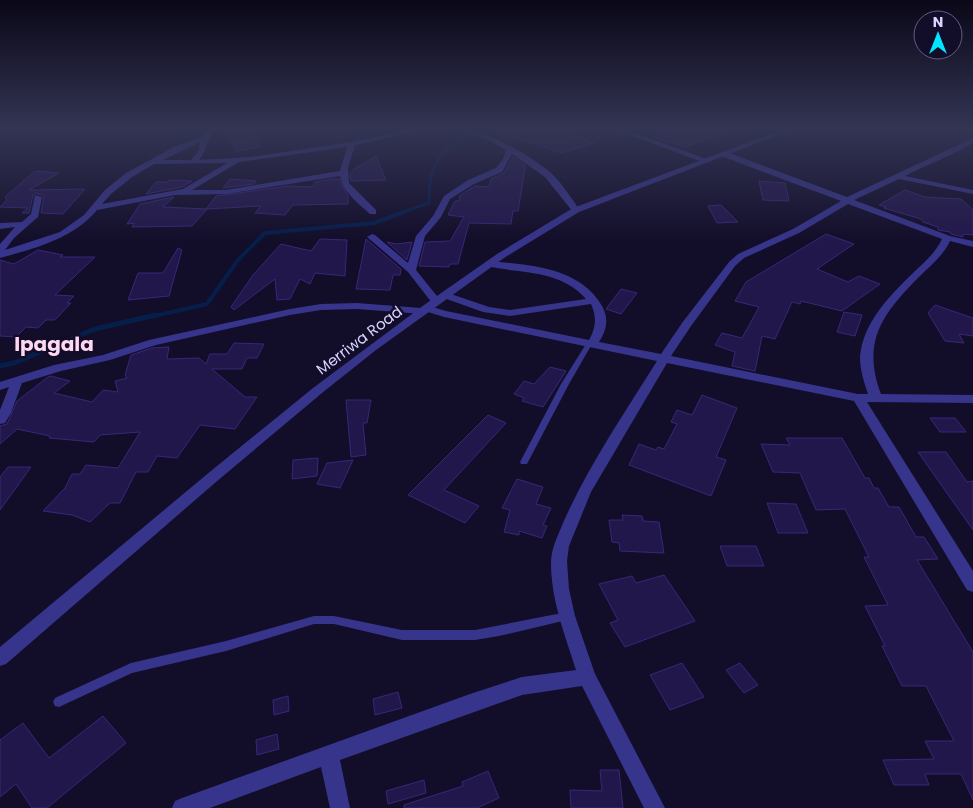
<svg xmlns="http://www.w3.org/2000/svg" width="973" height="808" viewBox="0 0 973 808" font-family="Poppins,sans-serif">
<rect width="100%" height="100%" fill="#120d29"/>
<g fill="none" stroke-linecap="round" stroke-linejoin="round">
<!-- stream-far2 -->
<path stroke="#051e4a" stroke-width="3" d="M400 213 429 203C428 157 444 145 486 130"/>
<!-- stream-far1 -->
<path stroke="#051e4a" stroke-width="4" d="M150 317 207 304 238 260 265 233 374 223 404 212"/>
<!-- stream -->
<path stroke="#051e4a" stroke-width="5" d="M0 366 14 363 95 329 156 315"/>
</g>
<!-- building -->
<g fill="#22174b" stroke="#38277a">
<path d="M252 130 261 147 236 151 228 134Z"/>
<path d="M501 130H559L594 143 562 153 500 133Z"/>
<path d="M675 130H726V133L683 147 654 137Z"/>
<path d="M376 156 386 180 351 181 350 174 354 169Z"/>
<path d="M513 157 525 165V169L518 211H513L511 224 469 223 458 264H450L449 267 419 266 425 242 450 241 464 217 448 215 455 201H459L460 195 475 186 489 187 491 179 504 173Z"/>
<path d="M35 171 59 173 29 190 85 189 63 214 41 213 44 196 36 193 33 195 29 213H22L28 208 0 207 7 200 5 197Z"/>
<path d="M230 179 256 181 254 184 223 188Z"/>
<path d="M332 179H339L348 196V204L293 205 285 215 255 213 261 206 206 209 216 196 288 186 313 187 315 182Z"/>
<path d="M170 180 192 181 182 187 146 194 156 182H168Z"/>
<path d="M759 181 785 183 789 201 763 200Z"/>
<path d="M905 190 925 197 961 199 973 210V235L963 234V237L951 234 950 232 938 230V227L923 222 921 219 884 208 886 207 879 205Z"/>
<path d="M174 197 163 207 207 209 192 226 132 227 134 223 127 224 140 204Z"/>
<path d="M721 205 738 222 717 223 708 206Z"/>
<path d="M826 234 854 244 817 269 848 282 859 276 880 284 842 311 801 301 800 304 792 302 775 339 762 336 755 371 732 366 735 352 715 345 722 333 742 338 759 307 735 301 746 282Z"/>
<path d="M320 239 347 240 345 276 315 273 310 284 300 279 290 299 277 300 275 279 234 310 231 307 253 275 281 244 311 251Z"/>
<path d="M366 239 401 269 400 275H393L390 290 356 289Z"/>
<path d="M387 242 397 244 412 242 407 260Z"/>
<path d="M178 248 182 250 169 296 128 300 138 273H163Z"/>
<path d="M38 250 63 255 60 257H95L55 295 74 296 67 303H71L55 320H46L38 328 26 327 16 337 0 336V260L14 264Z"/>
<path d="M621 289 637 293 621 314 606 309Z"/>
<path d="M935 305 973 318V336L959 334 964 343 945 341 928 313Z"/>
<path d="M844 312 862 315 855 336 837 332Z"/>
<path d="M234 343 264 344 257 358H247L242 369H212L245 397H257L235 429 200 425 177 458 157 456 148 472H136L120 503H110L90 522 72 515 43 511 65 488 72 474H80L86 465 118 468 140 432 100 435 94 442 49 438 50 436 17 429 0 444V426L7 424 17 401 48 377 51 376 70 381 54 393 92 402 103 390 118 392 115 381 127 378 125 375 131 355 152 348 169 347 167 359 199 358 206 364 210 354H227Z"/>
<path d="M550 367 566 371 543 407 522 401 524 398 514 394 524 381 534 384Z"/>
<path d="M702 395 737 408 716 457 726 460 711 496 629 465 639 444 656 450 658 447 664 449 677 424 671 422 677 410 692 415Z"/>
<path d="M346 400H371L367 423H363L366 455 351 457Z"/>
<path d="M488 415 506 423 444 490 479 506 465 523 408 495Z"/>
<path d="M930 418H955L966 432H940Z"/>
<path d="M786 438H842L865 478H869L874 488H878L889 507H899L916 537H924L938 559 917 560 973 652V800L961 774H925L929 785H894L883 760 934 759 925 741H954L926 686H902L882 646H885L865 606 888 605 864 557H869L845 509 816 510 800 473 773 472 761 444 790 445Z"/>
<path d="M918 452H946L967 482 973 481V530Z"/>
<path d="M318 458 317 476 292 479 293 460Z"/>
<path d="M353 460 340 488 317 484 327 463Z"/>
<path d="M8 467H31L0 510V477Z"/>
<path d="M517 479 543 487 536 504 551 508 543 525 547 526 542 538 519 531V535L504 532 510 510 502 508Z"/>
<path d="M767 503 796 504 808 533H778Z"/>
<path d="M622 515 642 516 643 521 659 522 664 553 620 551 619 543 612 542 609 520H623Z"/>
<path d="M720 546H756L764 566H727Z"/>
<path d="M664 575 695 621 625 647 610 623 618 620 599 584 632 576 636 583Z"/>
<path d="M682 663 704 697 670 710 650 675Z"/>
<path d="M740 663 758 685 744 693 726 670Z"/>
<path d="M398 692 402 708 375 715 373 699Z"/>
<path d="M288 696 289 711 274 715 273 700Z"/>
<path d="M103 716 126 743 47 808H32L16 784 0 797V740L23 723 49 758Z"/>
<path d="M277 734 279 749 257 755 256 740Z"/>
<path d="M600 770H619L623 808H571L570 790 602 791Z"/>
<path d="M488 771 499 798 477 808H404V805L463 786 462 782Z"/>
<path d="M424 780 426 793 388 804 386 791Z"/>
</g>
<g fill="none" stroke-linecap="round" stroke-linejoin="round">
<!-- service -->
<g fill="#37348c" fill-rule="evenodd">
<path d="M589 342 592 344 569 384 528 462 527 464H521L520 462 561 384 586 344Z"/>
<path d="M567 612 571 613 572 616 571 619 567 620 499 636 475 640H402L334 624H314L226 651 132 673 59 707 55 706 53 702 55 698 131 663 226 641 314 616H334L402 630H475Z"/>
</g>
<!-- minor -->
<g fill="#37348c" fill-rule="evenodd">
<path d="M207 130H214C206 141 208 148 199 160L250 157 352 142 409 130H422L355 145 348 168 349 183 376 210V214H370C358 203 343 192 340 176L226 194 175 195 97 210C74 238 34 249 0 258V244L15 227 0 229V223L22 222 31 214 35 195 42 197 38 217 14 238 5 250 60 232 84 215 105 190 126 173 174 147 202 137ZM200 142 199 150 191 160H163ZM347 147 340 171 226 190H192L239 162ZM227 163 183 189 102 204 111 194 132 177 154 164Z"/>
<path d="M465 130C488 130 533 158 551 173 562 183 571 198 580 210L573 212 545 177 512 154 502 172 474 184 450 199 441 217 425 236 416 270 441 301 436 304 432 303 408 272 367 237 372 234 375 235 408 263 416 236 433 216 444 196 468 180 496 168 503 159 506 150 496 144Z"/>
<path d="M617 130H627L712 161 705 163Z"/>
<path d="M973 138V143C951 156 928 164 905 176L973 190V194L899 179 854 200 950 236 973 241V247L950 241C943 256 931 265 920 276 883 313 861 341 881 394L973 395V403L867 402 973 571V592L967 590 854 401 667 363 591 492 569 546 567 561 569 589 575 616 595 674 665 808H644L582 686 522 695 340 760 350 808H330L321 767 210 808H172L175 801 182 798 470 694 522 677 576 670C565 635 551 600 551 563 551 548 558 536 563 523 588 466 624 414 657 361L444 317 428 312 423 314 357 309 321 310 290 315 156 345 110 360 61 371 22 383 11 413 5 423 0 424V410L9 387 0 390V382L54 365 103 355 149 340 290 309 321 304 357 303 421 308 426 305 446 311 589 340C596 328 597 317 591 304L510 316 483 312 441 297 440 295 441 293 445 292 489 307 510 310 586 299C560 269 521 274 487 266L485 264 490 261C529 265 580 267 602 306 609 318 607 330 599 342L661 354 682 323 729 262 738 254 793 229 841 201 721 156V152H727L847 197ZM848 204 942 239C935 254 923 263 912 274 890 295 862 324 860 357 860 370 864 382 868 394H858L671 356 691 326 735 266 744 258 799 233Z"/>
</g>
<!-- tertiary -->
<path fill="#37348c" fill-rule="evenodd" d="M781 130H791L579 212 504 258 376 350 322 393 216 482 6 664 0 666V647L206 475 313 388 424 305 497 254 573 208Z"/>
</g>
<!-- sky -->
<linearGradient id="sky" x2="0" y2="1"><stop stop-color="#0a0717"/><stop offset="0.53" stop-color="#333554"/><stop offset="1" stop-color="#333554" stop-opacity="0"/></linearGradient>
<rect width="973" height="243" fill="url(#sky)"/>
<g text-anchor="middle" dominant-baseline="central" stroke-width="5" stroke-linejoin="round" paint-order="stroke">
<!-- street labels -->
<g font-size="15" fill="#dad5ff" stroke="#120d29">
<text transform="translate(359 340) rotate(-37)">Merriwa Road</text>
</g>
<!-- district labels -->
<g font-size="20" font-weight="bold" fill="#ffd7f0" stroke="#120d29">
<text x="54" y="344">Ipagala</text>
</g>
</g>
<!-- north arrow -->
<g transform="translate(938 35)"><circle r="24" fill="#120d29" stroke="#625d7f"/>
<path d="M0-4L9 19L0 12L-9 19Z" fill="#01e5ff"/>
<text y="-8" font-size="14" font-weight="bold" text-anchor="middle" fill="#dad5ff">N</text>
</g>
</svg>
